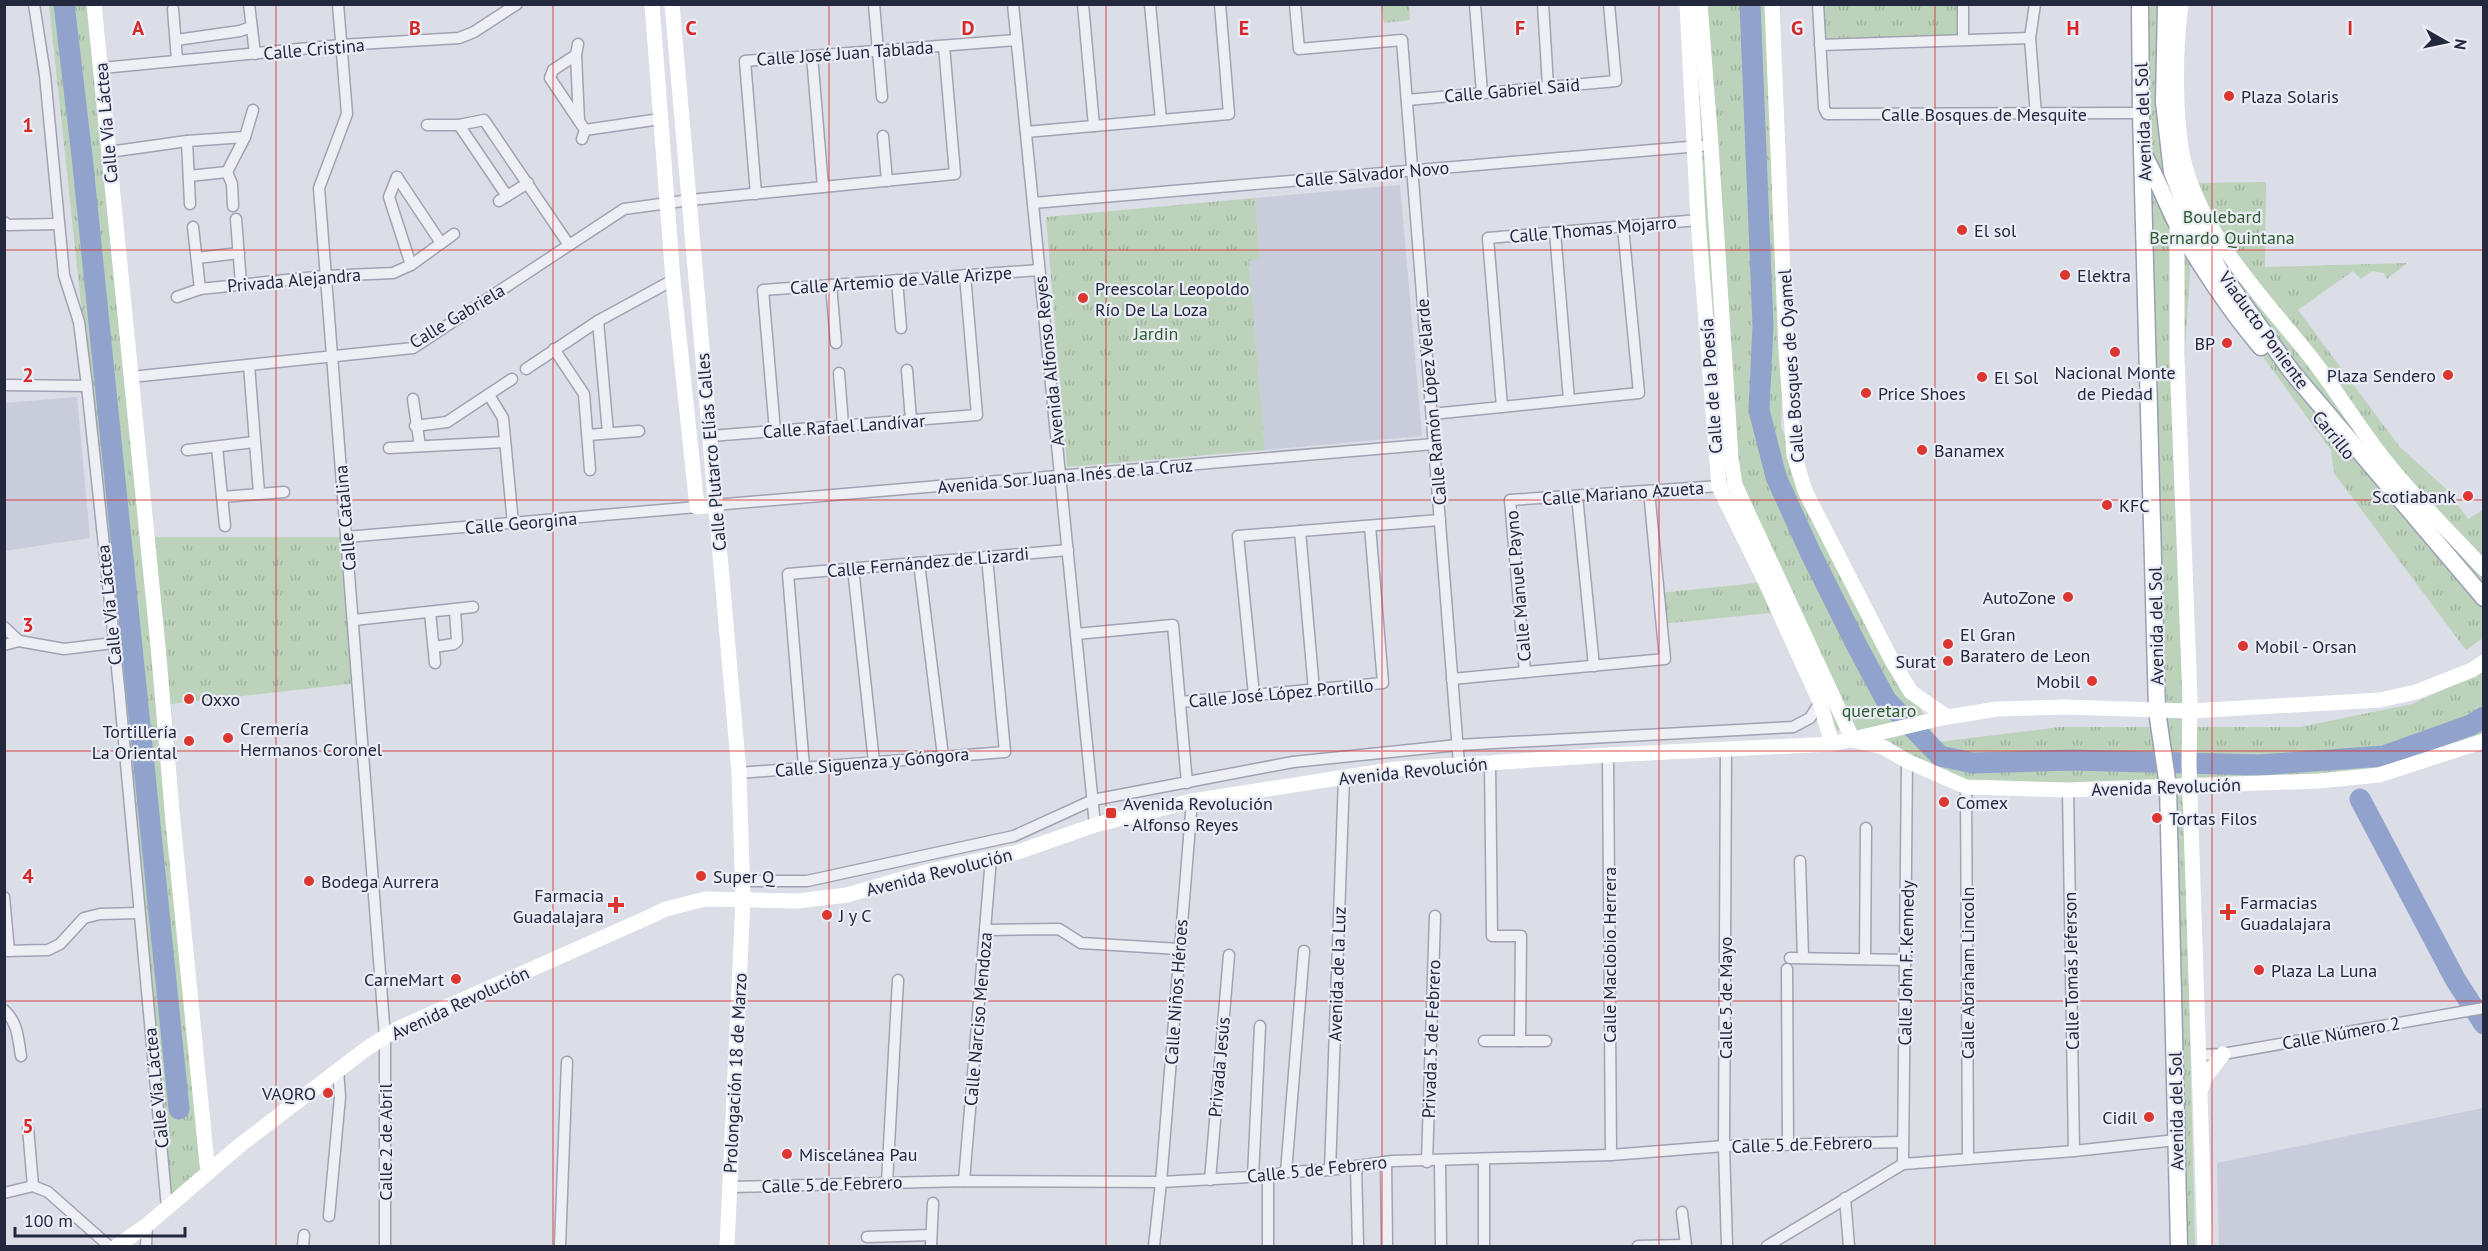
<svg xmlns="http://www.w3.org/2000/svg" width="2488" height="1251" viewBox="0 0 2488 1251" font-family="'PT Sans',sans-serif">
<defs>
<pattern id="park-tufts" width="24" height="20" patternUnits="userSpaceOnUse" patternTransform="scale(1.5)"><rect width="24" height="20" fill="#bcd2bb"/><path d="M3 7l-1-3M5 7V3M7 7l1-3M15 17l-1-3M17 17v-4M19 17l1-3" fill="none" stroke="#a1b4a2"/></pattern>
</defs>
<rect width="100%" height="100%" fill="#dbdde7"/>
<!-- built -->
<g fill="#c9ccda">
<path d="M1400 185 1422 436 1265 450 1249 261 1260 259 1255 198Z"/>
<path d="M77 397 90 538 5 551V403Z"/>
<path d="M2483 1108V1246H2219L2217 1163Z"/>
</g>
<!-- park -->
<g fill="url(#park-tufts)">
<path d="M49 5H87L147 537H346L358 683 171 704 209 1172 167 1208 134 798Z"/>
<path d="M1381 5H1409L1410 20 1384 23Z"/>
<path d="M1690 5H1697L1730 467 1844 727 1837 731 1781 612 1662 624 1658 593 1766 582 1724 486Z"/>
<path d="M1700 5H1766L1785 300 1781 427 1837 553 1938 742 2060 727H2168L2157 547 2144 149 2150 5H2176L2178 89 2195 183 2266 182 2265 267 2407 263 2387 279 2384 273 2372 271 2361 279 2353 271 2298 310 2399 446 2445 488 2468 519 2483 510V638L2466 650 2334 473 2331 450 2191 258 2177 472 2183 727H2300L2412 704 2484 671 2483 744 2403 775 2184 791 2195 1246H2186L2172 792 1966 787 1853 740 1743 502 1729 428Z"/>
<path d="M1818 5H1963V39L1820 45Z"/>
<path d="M1255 198 1260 260 1249 261 1265 450 1067 467 1046 217Z"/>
</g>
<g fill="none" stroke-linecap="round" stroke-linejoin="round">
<!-- river -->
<g stroke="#91a3cc" stroke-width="21">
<path d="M64 4 82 156 179 1109"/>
<path d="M1750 4 1763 326 1759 410 1776 477 1811 554 1856 644 1886 700 1940 756 1973 763 2072 760 2259 765 2384 756 2471 725 2484 717"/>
<path d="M2360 799 2455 979 2484 1024"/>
</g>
<defs>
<g id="street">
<path d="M34 4 45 75 64 275 79 322 87 386 119 687 167 1208"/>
<path d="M249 4 255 54"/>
<path d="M338 4 347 114 319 188 385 1037V1246"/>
<path d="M874 4 882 97"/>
<path d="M1013 4 1095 825"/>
<path d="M1083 4 1094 126"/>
<path d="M1150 4 1161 120"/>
<path d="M1295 4 1299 49 1402 40 1459 764"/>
<path d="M1475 4 1482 93"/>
<path d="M1543 4 1548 86"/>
<path d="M1818 4 1824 108 1827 114 2141 113"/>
<path d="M1963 4V39"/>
<path d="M2035 4 2030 38 2036 115"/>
<path d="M173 9 177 60"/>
<path d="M176 40 240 31 251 27"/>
<path d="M578 44 576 55 579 121 585 130"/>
<path d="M1820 45 2030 38"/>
<path d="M576 55 553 70 550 78 579 121"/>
<path d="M812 56 823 187"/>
<path d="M102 68 341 45 459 38 474 32 517 4"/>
<path d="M1407 100 1616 81 1609 4"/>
<path d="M427 125H459L484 120 569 245"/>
<path d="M459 125 507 196"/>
<path d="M1026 132 1229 114 1220 4"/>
<path d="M883 136 887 181"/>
<path d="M582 139 585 130 660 119"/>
<path d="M187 141 190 204"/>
<path d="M109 152 187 141 245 137"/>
<path d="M189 176 227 172"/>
<path d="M397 177 389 197 411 265"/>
<path d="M397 177 441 243"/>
<path d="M756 194 745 61 1016 40"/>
<path d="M499 201 528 183"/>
<path d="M1033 203 1711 145"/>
<path d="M233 206 232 184 227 172 245 137 253 110"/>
<path d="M236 219 241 284"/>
<path d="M4 222 8 225 57 224"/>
<path d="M193 227 200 289"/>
<path d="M1555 232 1569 400"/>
<path d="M197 258 239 253"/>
<path d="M897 280 901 328"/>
<path d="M831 285 836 343"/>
<path d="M177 297 200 289 325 276 393 273 411 265 454 234"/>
<path d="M598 321 608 433"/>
<path d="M554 349 584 394 590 470"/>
<path d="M249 365 259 493"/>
<path d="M526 369 598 321 673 280"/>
<path d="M907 370 911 420"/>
<path d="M839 373 843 425"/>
<path d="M131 377 413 348 624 209 690 200 955 174 944 46"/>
<path d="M4 385 87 386"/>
<path d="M489 395 503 418 513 524"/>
<path d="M413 399 420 446"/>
<path d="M1502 407 1488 238 1698 220"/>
<path d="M1432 414 1639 393 1623 227"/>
<path d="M415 426 447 422 512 379"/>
<path d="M775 431 763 290 1039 270"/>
<path d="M588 435 639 431"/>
<path d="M711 436 977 415 965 275"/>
<path d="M217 447 225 526"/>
<path d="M389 448 505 442"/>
<path d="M187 450 254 442"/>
<path d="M1577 496 1594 666"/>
<path d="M222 497 284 492"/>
<path d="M714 505 1434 444"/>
<path d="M1300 531 1314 690"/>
<path d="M346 537 697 507"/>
<path d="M919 563 943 756"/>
<path d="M853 568 874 762"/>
<path d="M430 612 435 663"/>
<path d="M354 620 473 607"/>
<path d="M4 627 19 641"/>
<path d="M1076 634 1173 625 1187 783"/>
<path d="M4 645 19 641 64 649 113 643"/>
<path d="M434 647 454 644 457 641 455 610"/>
<path d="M1525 672 1510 500 1735 485"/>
<path d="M1452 679 1665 659 1649 491"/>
<path d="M1254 695 1238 536 1440 520"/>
<path d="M1180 702 1383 683 1370 526"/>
<path d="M1726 749 1724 1146 1727 1246"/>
<path d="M1608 755 1611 1155"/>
<path d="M1490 762 1492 936H1521L1520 1041"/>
<path d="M804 767 788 574 1068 550"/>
<path d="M739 773 1005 752 987 557"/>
<path d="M1966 787 1968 1158"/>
<path d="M2068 790 2074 1151"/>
<path d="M1800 861 1803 958"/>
<path d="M742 881H807L1014 836 1093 800 1293 762 1458 745 1793 727 1810 718 1820 702"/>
<path d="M4 897 9 951"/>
<path d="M985 930 1059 929 1081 943 1179 949"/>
<path d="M4 951 48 950 60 944 84 918 100 914 139 913"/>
<path d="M1790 958 1907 960"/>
<path d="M1865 959 1866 828"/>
<path d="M1787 969 1788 1145"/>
<path d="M4 1010C18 1022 18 1039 21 1056"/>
<path d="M1484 1041H1546"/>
<path d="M2198 1055 2223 1054 2484 1008"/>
<path d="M28 1128 33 1186"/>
<path d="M1484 1160V1246"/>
<path d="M1440 1161 1441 1246"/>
<path d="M1386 1162 1387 1246"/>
<path d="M1427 1162 1435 916"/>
<path d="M1903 1164 1907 761"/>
<path d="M1356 1166 1358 1246"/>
<path d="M1330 1170 1344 777"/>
<path d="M1286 1172 1304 951"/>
<path d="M1268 1176V1246"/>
<path d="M1253 1177 1260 1026"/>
<path d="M1210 1180 1229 955"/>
<path d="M964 1181 991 858"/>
<path d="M887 1183 898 980"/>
<path d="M730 1187 964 1181 1161 1182 1268 1176 1286 1172 1330 1170 1392 1161 1611 1155 1724 1146 1903 1142"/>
<path d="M4 1193 33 1186 48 1192 109 1246"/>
<path d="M1845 1198 1849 1246"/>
<path d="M1682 1212 1686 1246"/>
<path d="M329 1216 340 1097 338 1069"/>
<path d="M867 1237 931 1235"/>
<path d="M146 1246 147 1225"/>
<path d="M303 1246 304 1235"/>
<path d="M560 1246 567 1062"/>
<path d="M931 1246 933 1203"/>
<path d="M1154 1246 1161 1182 1192 801"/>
<path d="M1638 1246 1685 1245"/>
<path d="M1767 1246 1903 1164 2074 1151 2176 1140"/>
</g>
<g id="primary">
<path d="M2140 4 2141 113 2157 711 2168 786 2179 1246"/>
<path d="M2166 4 2164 102 2172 172 2186 208 2221 273 2292 372 2484 598"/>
<path d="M2145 157C2157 179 2166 202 2177 224 2198 263 2232 313 2261 347"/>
</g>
</defs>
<!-- street casing -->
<use href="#street" stroke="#a0a3b1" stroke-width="13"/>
<!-- primary casing -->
<use href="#primary" stroke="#999fb4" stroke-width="19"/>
<!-- street -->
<use href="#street" stroke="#eeeff5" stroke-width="10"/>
<!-- secondary -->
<g stroke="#fff" stroke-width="15">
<path d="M94 4 158 646 173 821 207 1164 209 1172"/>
<path d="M652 4 673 280 697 507 714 505"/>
<path d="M672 4 739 773 743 900 727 1246"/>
<path d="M1687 4 1698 220 1719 487 1765 581 1820 702 1832 744"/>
<path d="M1700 4 1711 145 1731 458 1735 485 1853 740"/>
<path d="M1772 4 1786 351 1794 455 1805 491 1891 659 1911 692 1947 717"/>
<path d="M2181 4C2175 50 2173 133 2188 176 2211 245 2264 299 2309 355 2335 388 2357 425 2383 458 2413 497 2450 532 2484 569"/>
<path d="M2177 224V358L2190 698 2189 764 2205 1246"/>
<path d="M1853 740 1883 747 1907 761 1966 787 2068 790 2319 781 2379 775 2484 741"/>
<path d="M2201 1089 2204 1079 2223 1054"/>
<path d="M117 1246 147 1225 239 1146 366 1049 397 1029 649 917 666 909 705 899 798 901 847 895 930 871 1018 852 1095 825 1192 801 1396 769 1608 755 1832 744 1942 718 1997 709 2064 707 2190 711 2380 700 2416 692 2472 670 2484 662"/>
</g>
<!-- primary -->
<use href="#primary" stroke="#fff" stroke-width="16"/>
</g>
<!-- grid -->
<path fill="none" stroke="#d62828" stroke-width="1.5" stroke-opacity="0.55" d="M276 4V1246M553 4V1246M829 4V1246M1106 4V1246M1382 4V1246M1659 4V1246M1935 4V1246M2212 4V1246M4 250H2484M4 500H2484M4 751H2484M4 1001H2484"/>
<!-- markers -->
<g fill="#dc3630" stroke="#eaedf5" stroke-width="2">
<circle cx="2229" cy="96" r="6"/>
<circle cx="1962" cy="230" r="6"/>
<circle cx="2065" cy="275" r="6"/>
<circle cx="1083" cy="298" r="6"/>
<circle cx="2227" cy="343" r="6"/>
<circle cx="2115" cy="352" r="6"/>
<circle cx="2448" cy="375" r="6"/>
<circle cx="1982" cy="377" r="6"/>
<circle cx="1866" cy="393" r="6"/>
<circle cx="1922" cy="450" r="6"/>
<circle cx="2468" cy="496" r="6"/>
<circle cx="2107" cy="505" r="6"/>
<circle cx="2068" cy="597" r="6"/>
<circle cx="1948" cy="644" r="6"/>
<circle cx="2243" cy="646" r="6"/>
<circle cx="1948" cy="661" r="6"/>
<circle cx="2092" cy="681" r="6"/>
<circle cx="189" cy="699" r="6"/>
<circle cx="228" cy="738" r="6"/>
<circle cx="189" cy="741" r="6"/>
<circle cx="1944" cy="802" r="6"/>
<rect x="1105" y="807" width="12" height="12" rx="3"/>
<circle cx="2157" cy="818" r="6"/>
<circle cx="701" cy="876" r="6"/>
<circle cx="309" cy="881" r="6"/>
<path d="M613 896h6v6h6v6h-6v6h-6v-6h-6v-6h6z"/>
<path d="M2225 903h6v6h6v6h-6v6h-6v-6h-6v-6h6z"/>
<circle cx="827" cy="915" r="6"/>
<circle cx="2259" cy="970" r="6"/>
<circle cx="456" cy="979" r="6"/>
<circle cx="328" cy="1093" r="6"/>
<circle cx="2149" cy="1117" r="6"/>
<circle cx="787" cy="1154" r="6"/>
</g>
<g text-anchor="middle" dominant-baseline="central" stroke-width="4.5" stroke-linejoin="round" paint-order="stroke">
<!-- street labels -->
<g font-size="18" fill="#23283f" stroke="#eaedf5">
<text transform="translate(314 49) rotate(-5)">Calle Cristina</text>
<text transform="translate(845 53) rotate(-4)">Calle José Juan Tablada</text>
<text transform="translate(1512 90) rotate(-5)">Calle Gabriel Said</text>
<text x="1984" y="114">Calle Bosques de Mesquite</text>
<text transform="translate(2143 122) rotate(-92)">Avenida del Sol</text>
<text transform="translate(106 123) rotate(-95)">Calle Vía Láctea</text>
<text transform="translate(1372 174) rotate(-5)">Calle Salvador Novo</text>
<text transform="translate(1593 229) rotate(-5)">Calle Thomas Mojarro</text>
<text transform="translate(294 280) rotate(-5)">Privada Alejandra</text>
<text transform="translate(901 280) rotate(-4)">Calle Artemio de Valle Arizpe</text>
<text transform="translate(457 316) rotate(-31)">Calle Gabriela</text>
<text transform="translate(2264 330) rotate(54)">Viaducto Poniente</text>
<text transform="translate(1049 361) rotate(-96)">Avenida Alfonso Reyes</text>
<text transform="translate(1791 366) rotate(-94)">Calle Bosques de Oyamel</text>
<text transform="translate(1711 386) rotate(-94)">Calle de la Poesía</text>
<text transform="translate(1431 402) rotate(-95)">Calle Ramón López Velarde</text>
<text transform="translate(844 426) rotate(-4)">Calle Rafael Landívar</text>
<text transform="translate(2334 435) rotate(51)">Carrillo</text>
<text transform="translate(711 452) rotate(-95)">Calle Plutarco Elías Calles</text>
<text transform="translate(1065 476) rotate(-5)">Avenida Sor Juana Inés de la Cruz</text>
<text transform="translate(1623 493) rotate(-4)">Calle Mariano Azueta</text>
<text transform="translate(345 518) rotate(-95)">Calle Catalina</text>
<text transform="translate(521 523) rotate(-5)">Calle Georgina</text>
<text transform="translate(928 562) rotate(-5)">Calle Fernández de Lizardi</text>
<text transform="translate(1518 586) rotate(-95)">Calle Manuel Payno</text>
<text transform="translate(109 605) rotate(-96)">Calle Vía Láctea</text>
<text transform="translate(2156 626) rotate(-91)">Avenida del Sol</text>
<text transform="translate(1281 693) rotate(-5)">Calle José López Portillo</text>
<text transform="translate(872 762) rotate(-5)">Calle Siguenza y Góngora</text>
<text transform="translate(1413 771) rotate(-6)">Avenida Revolución</text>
<text transform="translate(2166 787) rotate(-2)">Avenida Revolución</text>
<text transform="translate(939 872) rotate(-14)">Avenida Revolución</text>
<text transform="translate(1609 955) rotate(-90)">Calle Maclobio Herrera</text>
<text transform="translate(1906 963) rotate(-89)">Calle John F. Kennedy</text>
<text transform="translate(2071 971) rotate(-91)">Calle Tomás Jeferson</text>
<text transform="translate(1967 973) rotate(-90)">Calle Abraham Lincoln</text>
<text transform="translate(1337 974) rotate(-88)">Avenida de la Luz</text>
<text transform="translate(1176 992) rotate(-86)">Calle Niños Héroes</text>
<text transform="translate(1725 998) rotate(-90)">Calle 5 de Mayo</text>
<text transform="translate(460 1003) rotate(-25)">Avenida Revolución</text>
<text transform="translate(978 1019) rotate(-85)">Calle Narciso Mendoza</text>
<text transform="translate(2341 1033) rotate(-10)">Calle Número 2</text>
<text transform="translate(1431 1039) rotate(-88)">Privada 5 de Febrero</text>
<text transform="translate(1219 1067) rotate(-85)">Privada Jesús</text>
<text transform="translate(735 1073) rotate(-87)">Prolongación 18 de Marzo</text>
<text transform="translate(156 1088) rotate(-96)">Calle Vía Láctea</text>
<text transform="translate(2176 1111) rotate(-91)">Avenida del Sol</text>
<text transform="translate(385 1142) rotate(-90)">Calle 2 de Abril</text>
<text transform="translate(1802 1144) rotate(-2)">Calle 5 de Febrero</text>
<text transform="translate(1317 1169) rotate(-6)">Calle 5 de Febrero</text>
<text transform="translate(832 1184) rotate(-2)">Calle 5 de Febrero</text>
</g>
<!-- poi labels -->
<g font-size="18" fill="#23283f" stroke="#eaedf5" text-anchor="start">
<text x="2241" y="96">Plaza Solaris</text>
<text x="1974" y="230">El sol</text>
<text x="2077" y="275">Elektra</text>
<text x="1095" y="288">Preescolar Leopoldo<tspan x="1095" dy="21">Río De La Loza</tspan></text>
<text x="2215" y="343" text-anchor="end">BP</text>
<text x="2115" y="372" text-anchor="middle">Nacional Monte<tspan x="2115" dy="21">de Piedad</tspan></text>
<text x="2436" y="375" text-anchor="end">Plaza Sendero</text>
<text x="1994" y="377">El Sol</text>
<text x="1878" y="393">Price Shoes</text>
<text x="1934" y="450">Banamex</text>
<text x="2456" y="496" text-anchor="end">Scotiabank</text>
<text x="2119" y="505">KFC</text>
<text x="2056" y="597" text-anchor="end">AutoZone</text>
<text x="1960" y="634">El Gran<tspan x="1960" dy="21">Baratero de Leon</tspan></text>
<text x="2255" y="646">Mobil - Orsan</text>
<text x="1936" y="661" text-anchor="end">Surat</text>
<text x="2080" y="681" text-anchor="end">Mobil</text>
<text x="201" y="699">Oxxo</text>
<text x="240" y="728">Cremería<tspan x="240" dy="21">Hermanos Coronel</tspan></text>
<text x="177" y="731" text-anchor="end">Tortillería<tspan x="177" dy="21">La Oriental</tspan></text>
<text x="1956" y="802">Comex</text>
<text x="1123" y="803">Avenida Revolución<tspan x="1123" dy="21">- Alfonso Reyes</tspan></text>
<text x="2169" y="818">Tortas Filos</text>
<text x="713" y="876">Super Q</text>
<text x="321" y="881">Bodega Aurrera</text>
<text x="604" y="895" text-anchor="end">Farmacia<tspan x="604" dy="21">Guadalajara</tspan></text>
<text x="2240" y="902">Farmacias<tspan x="2240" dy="21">Guadalajara</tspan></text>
<text x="839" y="915">J y C</text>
<text x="2271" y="970">Plaza La Luna</text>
<text x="444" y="979" text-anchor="end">CarneMart</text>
<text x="316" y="1093" text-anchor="end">VAQRO</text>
<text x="2137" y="1117" text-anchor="end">Cidil</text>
<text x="799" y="1154">Miscelánea Pau</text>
</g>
<!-- park labels -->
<g font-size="18" fill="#2f5c2f" stroke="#eaedf5">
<text x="2222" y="216">Boulebard<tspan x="2222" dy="21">Bernardo Quintana</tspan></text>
<text x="1156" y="333">Jardin</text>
<text x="1879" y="710">queretaro</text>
</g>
</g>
<g font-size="20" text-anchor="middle" font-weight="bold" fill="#d62828" stroke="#eaedf5" stroke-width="4.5" stroke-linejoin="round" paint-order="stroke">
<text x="138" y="35">A</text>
<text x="415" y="35">B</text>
<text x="691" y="35">C</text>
<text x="968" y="35">D</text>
<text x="1244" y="35">E</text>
<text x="1520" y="35">F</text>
<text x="1797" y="35">G</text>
<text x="2073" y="35">H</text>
<text x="2350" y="35">I</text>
<text x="28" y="132">1</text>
<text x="28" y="382">2</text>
<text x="28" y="632">3</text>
<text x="28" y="883">4</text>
<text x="28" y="1133">5</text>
</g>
<!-- border -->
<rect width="2488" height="1251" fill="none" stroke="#23283f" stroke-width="12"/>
<!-- north arrow -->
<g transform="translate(2446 42) rotate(99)" stroke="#eaedf5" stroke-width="4.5" paint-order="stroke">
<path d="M0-4.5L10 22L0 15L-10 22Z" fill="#23283f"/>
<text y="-9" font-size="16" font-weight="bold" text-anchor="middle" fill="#23283f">N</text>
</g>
<!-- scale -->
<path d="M15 1227v9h170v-9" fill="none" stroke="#23283f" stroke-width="3"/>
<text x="24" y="1227" font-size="18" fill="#23283f" stroke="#eaedf5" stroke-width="4.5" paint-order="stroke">100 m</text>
</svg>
